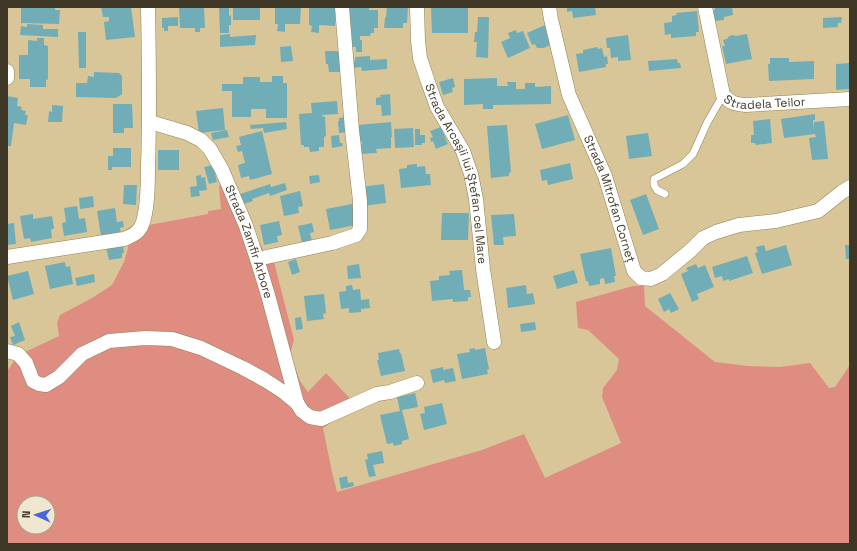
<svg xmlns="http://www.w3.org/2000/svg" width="857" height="551" viewBox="0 0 857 551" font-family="'Space Grotesk',sans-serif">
<rect width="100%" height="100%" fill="#d8c698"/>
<!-- green -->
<path fill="#de8d80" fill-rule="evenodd" d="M230 176 263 250 274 262 294 340 290 354 300 381 308 392 326 373 357 406 323 428 332 472 337 492 482 450 524 434 545 478 621 443 602 397 603 388 617 370 619 359 588 330 578 328 576 302 633 286H644L645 306 715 362 748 366 780 367 810 363 829 388 835 387 850 365V544H7V371L15 360 23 353 59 336 57 323 60 315 92 298 112 285 124 262 128 248V242L143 234 149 225 208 214V211L221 209 219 186ZM24 503H48V527H24Z"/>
<!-- building -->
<g fill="#71adb7">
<path d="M21 7H55V10H60L59 24 21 23Z"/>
<path d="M101 7H131L135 37 106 40 104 22 109 21V17H103Z"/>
<path d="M179 7H204L205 28H200V32H195V28H180Z"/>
<path d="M219 7H229V16L231 15V25H229V33H220Z"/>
<rect x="233" y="7" width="27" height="13"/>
<path d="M275 7H301L300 24H285V32L277 31 278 24H275Z"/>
<path d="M309 7H336L335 26 319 25V33L311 32 312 26 309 25Z"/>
<path d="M346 7H369V10H378V28H374V33H371L370 36H360V40H362V52H356V47H350Z"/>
<path d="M387 7H408L407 23H403V28H384L385 18 386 17Z"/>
<path d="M431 7H468V33H432Z"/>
<path d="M567 7H595L596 15 573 18 572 11 567 12Z"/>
<path d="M714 7H732L733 15 724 17V20L714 21 713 11 715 10Z"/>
<path d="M697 11 699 32H696V36L671 38V34L665 35 664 23 672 22V16L677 15 676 13Z"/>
<path d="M178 17V26H168V31H164V28H162V18Z"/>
<path d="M478 17H489L488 58 476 57 477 42H474L475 32H477Z"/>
<path d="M842 17 841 23H838V27L823 28V18Z"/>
<path d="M27 24 43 25V29H58V37L20 35 21 26 27 27Z"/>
<path d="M545 25 550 45 544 48H537L535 44 532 45 527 33Z"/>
<path d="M516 30 517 33 523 31 530 48 508 58 501 42 510 38 508 33Z"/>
<path d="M78 32H86V68H79Z"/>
<path d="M230 34V37L256 35 255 45 220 47V35Z"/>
<path d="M747 34 752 59 726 64 722 46H725L723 40 727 39 729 36 733 35 736 36Z"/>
<path d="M628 35 631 60 618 61V57L611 58 610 48H607L606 38Z"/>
<path d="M37 38H44V45L48 46V80L46 79V87H30V79H19V55H28V40L37 41Z"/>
<path d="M291 46 293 61 281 62 280 47Z"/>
<path d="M597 47 598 49 602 48 604 57 607 56 608 64H606V67L579 72 576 54 583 53V50Z"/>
<path d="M325 51H338V53H341L342 72H329L328 64H326Z"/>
<path d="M370 56V60L387 59V69L362 71 361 67 351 68 350 62 355 61V57Z"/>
<path d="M770 58H789V62L814 61V79L769 81 768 64H770Z"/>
<path d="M677 59 678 63H680L681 68 649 71 648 61Z"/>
<path d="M850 63V89L836 90V64Z"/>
<path d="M94 72 119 73 122 76V94L116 98 76 97V83H87L88 76 94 77Z"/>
<path d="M272 76H283V83H287V118H266V109H251V117H232V91H222V84H243V77H260V82H272Z"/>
<path d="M453 78 455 87 452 88 453 92 443 95 439 82Z"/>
<path d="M497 78V86H508L507 82H516V89H525V83H535V87L551 86V104L493 105V109H483V104L464 105V79Z"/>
<path d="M390 94 391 115 382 116 381 105H376V98L381 97 380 95Z"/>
<path d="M7 96 18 98 17 106 22 107 21 110 26 111 25 115H28L26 125 14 123 11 146H7Z"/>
<path d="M337 101 338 114 322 115 323 117 325 116 326 136 324 137V147H319V151L310 152 309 147H304V145H301L299 114 312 113 311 103Z"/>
<path d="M113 104H132L133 128H124V133H113Z"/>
<path d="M52 105 63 106 62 122H48L49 111 52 112Z"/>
<path d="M223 108 225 130 199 133 196 111Z"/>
<path d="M815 114V120H813L814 130V122L824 121 828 159 812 160 809 138 816 137 815 134 784 138 781 119Z"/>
<path d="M568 115 575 140 542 149 535 124Z"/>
<path d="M347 117 348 132 339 133 338 121H339V118Z"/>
<path d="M770 119 772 143 756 145 755 143H751V135H754L753 121Z"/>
<path d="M286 122 287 129 264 133 263 128 251 129 250 125Z"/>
<path d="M391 122 392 137H391V148L376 149 377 153 360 154 357 145 362 144 361 140H359L358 125Z"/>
<path d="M507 125 511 172 509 173V176L491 178 487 126Z"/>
<path d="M441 127 448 144 436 149 433 141 431 142 430 138 433 137 430 131Z"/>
<path d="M413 128 414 147 395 148 394 129Z"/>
<path d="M415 129H420V135H425V143H422V145H415Z"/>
<path d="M227 130 229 137 213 140 211 133Z"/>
<path d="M262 131 272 174 250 180 249 176 241 178 238 165 245 163 242 151 238 152 236 146 241 145 239 137Z"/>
<path d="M648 133 652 156 629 159 626 136Z"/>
<path d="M339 135 340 143H342L343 146 332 148 331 136Z"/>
<path d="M113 148H131V167H112V170H108V156H113Z"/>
<rect x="158" y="150" width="21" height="20"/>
<path d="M570 163 573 179 548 185 547 180 542 181 540 170Z"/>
<path d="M417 164V167L425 166 426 174H430L431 185 401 188 399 169 407 168V165Z"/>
<path d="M213 165 217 182 209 184 204 167Z"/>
<path d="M201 175V178L205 177 207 190 199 191 200 196 191 197 190 187 197 186 196 176Z"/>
<path d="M319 175 320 182 310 184 309 176Z"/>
<path d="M285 183 287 190 270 196 269 193 252 199 253 201 241 205 237 195 270 184 271 187Z"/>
<path d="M384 184 386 203 363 206 361 187Z"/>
<path d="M124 185H137L136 205 123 204Z"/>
<path d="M300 191 303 206 298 207 299 213 284 216 280 196Z"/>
<path d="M646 194 659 229 643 235 630 200Z"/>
<path d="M93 196 94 207 80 209 79 198Z"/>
<path d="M352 204 356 225 330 230 326 209Z"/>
<path d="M77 206 79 219 85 218 87 232 64 236 62 223 66 222 64 208Z"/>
<path d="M115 208 117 222 123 221 124 227 120 228 121 233 101 236 97 211Z"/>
<path d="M442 213H469L468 240H441Z"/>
<path d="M33 214V219L52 216 54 228 51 230 52 238 31 242 30 238 24 239 20 216Z"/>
<path d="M514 214 516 236 503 237 504 245H494L491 215Z"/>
<path d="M279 221 282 235 277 236 278 242 264 245 260 225Z"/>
<path d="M14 223 16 244 7 245V224Z"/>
<path d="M312 223 314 232 310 233 312 241 302 243 298 226Z"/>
<path d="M123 245 124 253H122V258L109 260 106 248Z"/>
<path d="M764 245 766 251 786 245 792 265 762 274 755 253 758 252 756 247Z"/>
<path d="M845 245H850V259H846Z"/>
<path d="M611 248 616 276H614L615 282 605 284 604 278 600 279V284L589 286 588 281H586L580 254Z"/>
<path d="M747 256 753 273 729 281V279L723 281 722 276 715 278 712 267Z"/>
<path d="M296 259 300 272 292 275 288 262Z"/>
<path d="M65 262 66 267 70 266 73 284 50 289 45 266Z"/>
<path d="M359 264 361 278 348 279 347 266Z"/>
<path d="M696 264 698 268 705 265 714 287 697 294 699 299 692 302 681 274 688 271 686 268Z"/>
<path d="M462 270 464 290H470L471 297H468V301L453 302V299L432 301 430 281 439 280V276L450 275 449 271Z"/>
<path d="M574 270 578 283 557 289 553 276Z"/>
<path d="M28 271 34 294 13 300 7 276Z"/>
<path d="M94 274 95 282 77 286 75 278Z"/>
<path d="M352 285 353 290 360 289 361 300 369 299 370 308 361 309V312L349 313V308L341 309 339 292 346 291V286Z"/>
<path d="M526 285 527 294 533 293 535 304 508 308 506 288Z"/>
<path d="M670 293 679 309 671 313 669 309 664 312 658 299Z"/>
<path d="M324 294 326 313 323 314 324 319 307 321 304 296Z"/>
<path d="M301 317 303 329 296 330 295 318Z"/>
<path d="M19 322 25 340 13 345 10 337 15 336 11 326Z"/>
<path d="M535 322 536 330 521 332 520 324Z"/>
<path d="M475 348V350L485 348 489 369 487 370 488 374 462 379 457 354 470 352 469 349Z"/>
<path d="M399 349 400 354 401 353 405 371 381 376 377 360H379L378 353Z"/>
<path d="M443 367V370L453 368 456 381 445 383 444 380 433 383 430 370Z"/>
<path d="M415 393 418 407 402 410 409 439 402 441V444L394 446 393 443 387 444 380 415 400 411 397 397Z"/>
<path d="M442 403 447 424 424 430 420 414 425 413 424 407Z"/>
<path d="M382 451 384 463 373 465 376 476 369 477 365 460 368 459 367 454Z"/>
<path d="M347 476 348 483 353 482 354 486 341 489 339 478Z"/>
</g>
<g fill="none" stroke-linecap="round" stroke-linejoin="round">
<defs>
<path id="service" d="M665 194 657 190 654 185V179L683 164 693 154 707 123 723 95"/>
<g id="minor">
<path id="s1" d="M417 7 418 41 420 58 428 82 437 107 463 151 471 174 476 199 483 269 494 342"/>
<path id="s2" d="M549 7 551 19 569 95 605 176 634 271 641 278 651 279 662 274 691 250 703 238 716 232 739 225 776 221 818 211 842 192 850 187"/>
<path id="s3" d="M705 7 723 95C731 103 734 104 746 105L850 99"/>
<path d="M7 71V78"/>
<path id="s4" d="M150 122 187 133 201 140 210 149 222 170 246 226 257 259 268 295 297 403 302 411 310 417 321 419 377 394 390 392 417 383"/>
<path d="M7 257 124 239C131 236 137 234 141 227 148 213 148 182 148 166 150 113 149 60 148 7"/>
<path d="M257 259 332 243 356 235 360 229V201L352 130 342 7"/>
<path d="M7 351 18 354 26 363 33 381 39 384 46 385 59 377 82 354 109 341 145 338 172 339 201 348 243 368 265 380 285 393 297 403"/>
</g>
</defs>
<!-- service casing -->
<use href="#service" stroke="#918055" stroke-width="8"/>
<!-- minor casing -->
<use href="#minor" stroke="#918055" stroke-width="15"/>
<!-- service -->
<use href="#service" stroke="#fff" stroke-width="7"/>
<!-- minor -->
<use href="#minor" stroke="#fff" stroke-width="14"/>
</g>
<g text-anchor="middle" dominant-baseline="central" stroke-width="3" stroke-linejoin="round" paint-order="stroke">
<!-- street labels -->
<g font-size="12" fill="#3f3725" stroke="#f0e7d0">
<text stroke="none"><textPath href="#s3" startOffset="134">Stradela Teilor</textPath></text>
<text stroke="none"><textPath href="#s1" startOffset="174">Strada Arcașii lui Ștefan cel Mare</textPath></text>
<text stroke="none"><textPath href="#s2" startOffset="202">Strada Mitrofan Corneț</textPath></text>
<text stroke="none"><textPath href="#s4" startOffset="168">Strada Zamfir Arbore</textPath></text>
</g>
</g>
<!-- border -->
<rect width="857" height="551" fill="none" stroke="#3f3725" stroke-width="16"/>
<!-- north arrow -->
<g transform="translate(36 515) rotate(273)"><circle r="19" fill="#f0e7d0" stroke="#a9a18c"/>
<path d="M0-3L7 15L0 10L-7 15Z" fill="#4864d8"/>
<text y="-6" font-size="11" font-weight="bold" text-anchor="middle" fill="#3f3725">N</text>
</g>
</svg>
